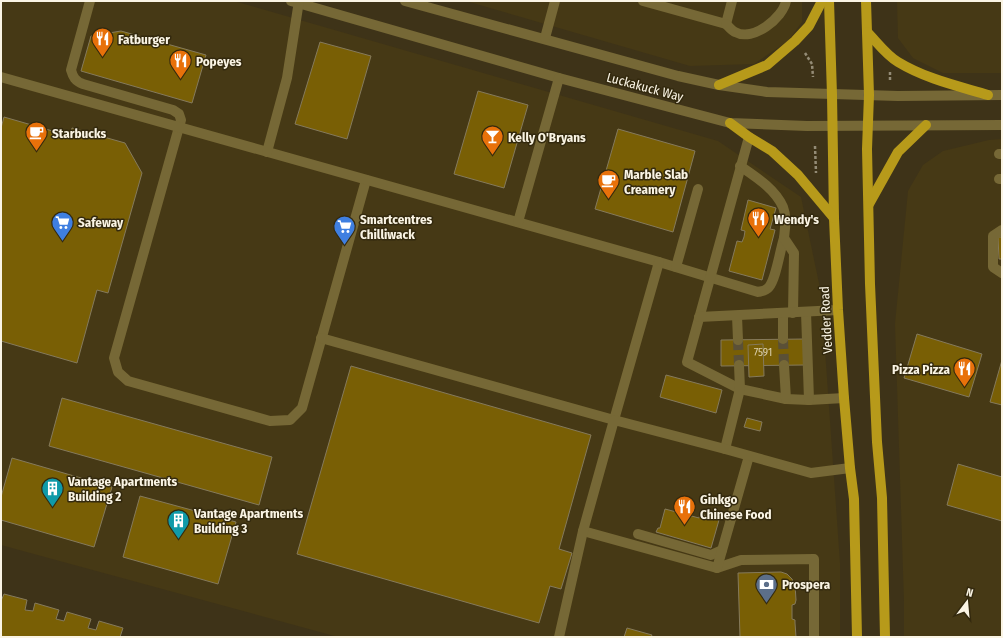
<svg xmlns="http://www.w3.org/2000/svg" width="1003" height="638" viewBox="0 0 1003 638" font-family="'Fira Sans Condensed',sans-serif">
<rect width="100%" height="100%" fill="#3e3318"/>
<!-- built -->
<g fill="#463915">
<path d="M1 1H234L718 141 801 197 821 293 840 563V637H338L1 545Z"/>
<path d="M466 1H802V22L788 41 754 64 690 66Z"/>
<path d="M897 1H1002V73H943L913 58 898 38Z"/>
<path d="M1002 139V637H904V601L895 324 908 191 923 165 943 151 989 140Z"/>
</g>
<!-- building -->
<g fill="#795f05" stroke="#857a5c">
<path d="M121 31 206 55 192 103 81 71 91 36Z"/>
<path d="M320 42 371 56 347 139 295 124Z"/>
<path d="M478 91 528 105 504 188 454 174Z"/>
<path d="M4 117 70 136 72 128 125 143 142 173 108 293 97 290 77 363 1 341V128Z"/>
<path d="M618 129 695 151 673 232 595 209Z"/>
<path d="M748 200 776 208 770 229 775 230 762 280 729 271 737 241 742 242 744 237 745 231 741 230Z"/>
<path d="M998 237H1002V259H999Z"/>
<path d="M917 334 982 354 969 397 904 378Z"/>
<path d="M805 339V365L721 366V340Z"/>
<path d="M763 344 764 376 749 377 748 345Z"/>
<path d="M1002 360V405L990 402Z"/>
<path d="M351 366 591 435 559 549 572 553 561 589 550 586 539 623 297 554Z"/>
<path d="M666 375 722 390 716 413 660 397Z"/>
<path d="M62 398 272 457 259 505 49 446Z"/>
<path d="M747 418 762 422 760 431 744 427Z"/>
<path d="M12 458 112 487 94 547 1 520V497Z"/>
<path d="M958 464 1002 477V521L947 505Z"/>
<path d="M140 496 236 522 218 584 123 557Z"/>
<path d="M665 509 699 518 700 514 719 520 711 548 656 532 658 528H660Z"/>
<path d="M781 572 787 574 792 579 795 585 796 600 795 604 792 605V619L795 620V623L796 637H740L738 573Z"/>
<path d="M4 594 27 600 25 610 33 611 35 603 59 610 56 619 64 621 67 612 91 619 88 628 96 630 99 621 123 628 120 637H1V601Z"/>
<path d="M627 628 652 635 651 637H624Z"/>
</g>
<g fill="none" stroke-linecap="round" stroke-linejoin="round">
<!-- minor-tunnel -->
<g stroke="#5a5037" stroke-width="10" stroke-dasharray="10 5" stroke-linecap="butt">
<path d="M783 339 784 365"/>
<path d="M738 340 739 365"/>
</g>
<!-- path -->
<g stroke="#948c76" stroke-width="2.5" stroke-dasharray="3 2" stroke-linecap="butt">
<path d="M805 53 812 64 813 77"/>
<path d="M890 72V80"/>
<path d="M815 146 816 173"/>
</g>
<!-- minor -->
<g stroke="#766836" stroke-width="10">
<path d="M90 1 71 70C73 77 75 81 83 84L173 110 179 114 181 120 114 358 118 372 128 381 270 421 290 420 302 408 366 180"/>
<path d="M291 1 559 78 730 123 807 126 1002 125"/>
<path d="M405 1 678 76 719 85 767 92 898 96 1002 95"/>
<path d="M643 1 726 24 732 1"/>
<path d="M726 24C728 26 732 31 735 32 753 42 783 18 786 1"/>
<path d="M545 38 555 1"/>
<path d="M1 77 659 262 758 292C762 291 766 291 769 287 776 279 780 250 784 238"/>
<path d="M749 137 687 362 740 389 786 399 809 400 844 398"/>
<path d="M267 152 287 78 299 1"/>
<path d="M999 154H1002"/>
<path d="M740 166C756 177 775 189 783 207 787 217 785 228 784 238L794 253 793 313"/>
<path d="M999 179H1002"/>
<path d="M518 222 559 78"/>
<path d="M1002 230 993 236V267L1002 273"/>
<path d="M676 267 698 189"/>
<path d="M806 312 809 400"/>
<path d="M783 314V339"/>
<path d="M737 316 738 340"/>
<path d="M699 317 838 310"/>
<path d="M321 338 614 420 659 262"/>
<path d="M784 365 786 399"/>
<path d="M725 449 740 389 739 365"/>
<path d="M583 531 717 568 741 560 814 559V637"/>
<path d="M638 534 711 555 722 550"/>
<path d="M717 568 749 456"/>
<path d="M559 637 583 531 614 420 725 449 811 473 850 468"/>
</g>
<!-- major -->
<g stroke="#b79a1a" stroke-width="10">
<path d="M829 1 832 95 834 218 838 310 844 398 850 468 854 499 857 637"/>
<path d="M866 1 869 95 867 149 870 284 877 442 882 498 885 637"/>
<path d="M867 32C877 42 886 55 898 62 926 79 958 86 988 95"/>
<path d="M719 85 767 65 795 41 809 26 822 1"/>
<path d="M730 123 749 137 772 151 798 175 834 218"/>
<path d="M869 204 898 152 926 125"/>
</g>
</g>
<!-- icons -->
<defs>
<symbol id="restaurant-pin" viewBox="-11 -11 22 30"><path d="M0 17L-7.5 6A9.5 9.5 0 1 1 7.5 6Z" fill="#e8710a" stroke="#33290e"/><path d="M-5-6h1v4h1v-4h1v4h1v-4h1v5L-1.5 .5V6h-2V.5L-5-1ZM5-6V6H3V1.5H1.5Q1.5-4 5-6Z" fill="#fff"/></symbol>
<symbol id="cafe-pin" viewBox="-11 -11 22 30"><path d="M0 17L-7.5 6A9.5 9.5 0 1 1 7.5 6Z" fill="#e8710a" stroke="#33290e"/><path d="M-5.5-4.5H6V0H3Q3 3.5 0 3.5H-2.5Q-5.5 3.5-5.5 0ZM3-3.2v2h1.7v-2ZM-6 4.5H4V6H-6Z" fill="#fff"/></symbol>
<symbol id="bar-pin" viewBox="-11 -11 22 30"><path d="M0 17L-7.5 6A9.5 9.5 0 1 1 7.5 6Z" fill="#e8710a" stroke="#33290e"/><path d="M-6-5H6L.8 .8V4.5H3.5V6h-7V4.5H-.8V.8Z" fill="#fff"/></symbol>
<symbol id="supermarket-pin" viewBox="-11 -11 22 30"><path d="M0 17L-7.5 6A9.5 9.5 0 1 1 7.5 6Z" fill="#3f7fe0" stroke="#33290e"/><path d="M-6-5.5h2.5l.6 2H6L4.5 2H-2.5L-4.4-4H-6ZM-1.5 3.2a1.3 1.3 0 1 0 .1 0ZM3 3.2a1.3 1.3 0 1 0 .1 0Z" fill="#fff"/></symbol>
<symbol id="building-pin" viewBox="-11 -11 22 30"><path d="M0 17L-7.5 6A9.5 9.5 0 1 1 7.5 6Z" fill="#0f9aa8" stroke="#33290e"/><path d="M-4-6H4V6H1V3H-1V6H-4ZM-2.5-4.3h1.7v1.8h-1.7ZM.8-4.3h1.7v1.8H.8ZM-2.5-1h1.7V.8h-1.7ZM.8-1h1.7V.8H.8Z" fill="#fff"/></symbol>
<symbol id="bank-pin" viewBox="-11 -11 22 30"><path d="M0 17L-7.5 6A9.5 9.5 0 1 1 7.5 6Z" fill="#5c6f8a" stroke="#33290e"/><path d="M-6-4H6V4H-6ZM0-2.3a2.3 2.3 0 1 0 0 4.6a2.3 2.3 0 1 0 0-4.6Z" fill="#fff"/></symbol>
</defs>
<g fill-rule="evenodd">
<use href="#restaurant-pin" x="90" y="26" width="25" height="34"/>
<use href="#restaurant-pin" x="168" y="48" width="25" height="34"/>
<use href="#cafe-pin" x="24" y="120" width="25" height="34"/>
<use href="#bar-pin" x="480" y="124" width="25" height="34"/>
<use href="#cafe-pin" x="596" y="168" width="25" height="34"/>
<use href="#restaurant-pin" x="746" y="206" width="25" height="34"/>
<use href="#supermarket-pin" x="50" y="210" width="25" height="34"/>
<use href="#supermarket-pin" x="332" y="214" width="25" height="34"/>
<use href="#restaurant-pin" x="952" y="356" width="25" height="34"/>
<use href="#building-pin" x="40" y="476" width="25" height="34"/>
<use href="#restaurant-pin" x="672" y="494" width="25" height="34"/>
<use href="#building-pin" x="166" y="508" width="25" height="34"/>
<use href="#bank-pin" x="754" y="572" width="25" height="34"/>
</g>
<g text-anchor="middle" dominant-baseline="central" stroke-width="3" stroke-linejoin="round" paint-order="stroke">
<!-- number labels -->
<g font-size="11" fill="#dacfac">
<text x="763" y="352">7591</text>
</g>
<!-- poi labels -->
<g font-size="13" font-weight="bold" fill="#faf4e4" stroke="#33290e" text-anchor="start">
<text x="118" y="39">Fatburger</text>
<text x="196" y="61">Popeyes</text>
<text x="52" y="133">Starbucks</text>
<text x="508" y="137">Kelly O'Bryans</text>
<text x="624" y="174">Marble Slab<tspan x="624" dy="15">Creamery</tspan></text>
<text x="360" y="219">Smartcentres<tspan x="360" dy="15">Chilliwack</tspan></text>
<text x="774" y="219">Wendy's</text>
<text x="78" y="222">Safeway</text>
<text x="950" y="369" text-anchor="end">Pizza Pizza</text>
<text x="68" y="481">Vantage Apartments<tspan x="68" dy="15">Building 2</tspan></text>
<text x="700" y="499">Ginkgo<tspan x="700" dy="15">Chinese Food</tspan></text>
<text x="194" y="513">Vantage Apartments<tspan x="194" dy="15">Building 3</tspan></text>
<text x="782" y="584">Prospera</text>
</g>
<!-- street labels -->
<g font-size="13" fill="#faf4e4" stroke="#33290e">
<text transform="translate(645 87) rotate(15)">Luckakuck Way</text>
<text transform="translate(826 320) rotate(-93)">Vedder Road</text>
</g>
</g>
<!-- border -->
<rect width="1003" height="638" fill="none" stroke="#faf4e4" stroke-width="4"/>
<!-- north arrow -->
<g transform="translate(967 602) rotate(16)" stroke="#33290e" stroke-width="3" paint-order="stroke">
<path d="M0-3L7 15L0 10L-7 15Z" fill="#faf4e4"/>
<text y="-6" font-size="11" font-weight="bold" text-anchor="middle" fill="#faf4e4">N</text>
</g>
</svg>
